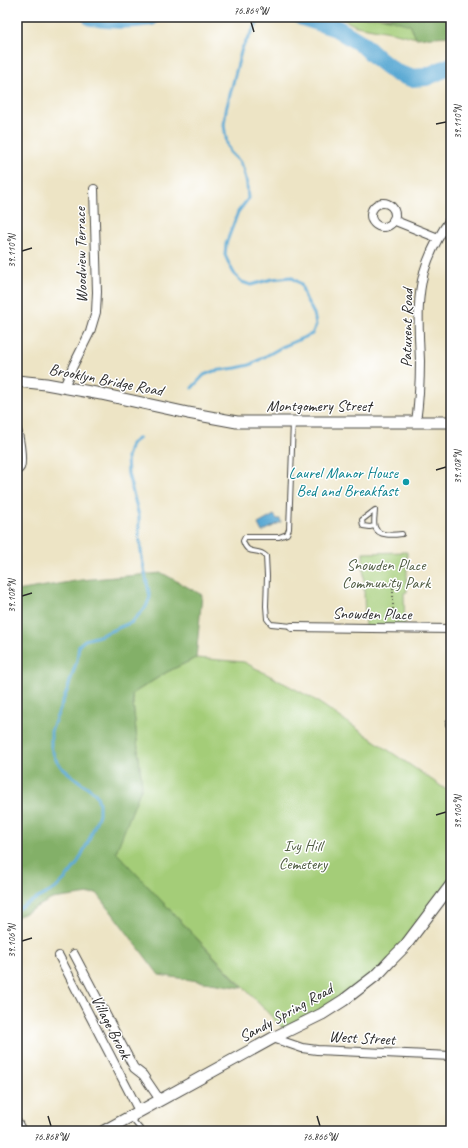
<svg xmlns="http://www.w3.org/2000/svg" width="468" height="1148" viewBox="0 0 468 1148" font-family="Caveat,sans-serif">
<rect width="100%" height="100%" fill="#fff"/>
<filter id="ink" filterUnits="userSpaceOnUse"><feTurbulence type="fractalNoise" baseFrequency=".025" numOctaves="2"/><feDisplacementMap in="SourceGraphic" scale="8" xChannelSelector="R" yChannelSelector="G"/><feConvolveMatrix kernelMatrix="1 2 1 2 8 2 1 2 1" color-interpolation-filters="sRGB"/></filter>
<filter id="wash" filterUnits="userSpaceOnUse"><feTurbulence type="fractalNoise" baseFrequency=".012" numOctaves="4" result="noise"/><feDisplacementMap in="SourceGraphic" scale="16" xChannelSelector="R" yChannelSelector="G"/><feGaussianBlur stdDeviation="0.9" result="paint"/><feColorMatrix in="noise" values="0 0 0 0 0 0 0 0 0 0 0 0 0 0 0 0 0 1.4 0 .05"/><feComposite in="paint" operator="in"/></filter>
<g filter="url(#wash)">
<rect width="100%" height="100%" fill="#ede4c5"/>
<!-- green -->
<g fill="#a4cd78" stroke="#687c52">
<path d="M338 17H407L416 38 396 33 356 26Z"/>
<path d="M407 552V592L404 593 405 628H365L363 553Z"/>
<path d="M196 658 244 662 312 698 451 793V885L405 946 355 992 286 1032 115 852 142 786 132 694 167 672Z"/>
</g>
<!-- forest -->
<g fill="#83b068" stroke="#576e4a">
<path d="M381 17H451V36L416 38 410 25Z"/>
<path d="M162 573 202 595 196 658 167 672 132 694 142 786 116 852 243 988 159 975 97 893 52 899 17 917V591L81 580Z"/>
</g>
<!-- water -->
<path fill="#59a8d3" stroke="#426a7f" d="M274 515 277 519H280L281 522 262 532 258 524Z"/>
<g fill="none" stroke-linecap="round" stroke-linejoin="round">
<!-- stream -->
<g stroke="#59a8d3" stroke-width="3">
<path d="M192 388 204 375 214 371 236 368 250 365 282 347 312 334 316 325 314 314 305 297 301 284 291 277 272 279 251 285 242 282 235 275 230 266 225 255 226 244 238 212 248 199 247 184 243 168 239 161 230 152 227 144 224 125 226 110 242 48 261 17"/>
<path d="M17 909 55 889 67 877 77 864 89 840 99 814V803L97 796 93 791 80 782 61 767 55 758 51 747V731L67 691 77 660 79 645 85 640 99 636 132 622 146 607 150 597 142 559 139 535V516L128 474 127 457 131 444 139 438"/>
</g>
<!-- river -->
<g stroke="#59a8d3" stroke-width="18">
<path d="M91 17C111 21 132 20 151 17"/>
<path d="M302 17 336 28 362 44 378 59 396 73 411 78 426 77 451 66"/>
</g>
</g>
</g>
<g filter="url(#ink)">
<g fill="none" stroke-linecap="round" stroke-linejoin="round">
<defs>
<g id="lane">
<path d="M17 424C21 433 25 459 22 468 20 471 20 471 17 472"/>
<path d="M374 526 370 527 363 526 362 520 375 510C375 515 373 522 375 527 378 537 394 535 402 534"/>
<path d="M292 626 271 624 267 619 266 606 267 576 266 556C257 547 248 557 243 541L245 537H279L287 534 289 529 293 422"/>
<path d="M131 1118 142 1131"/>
</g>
<g id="street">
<circle cx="383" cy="215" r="12"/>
<path d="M393 220 438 238"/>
<path d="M64 387 73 366 90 332 96 312 97 292 94 189"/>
<path d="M416 422C419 401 420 381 420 361 419 332 416 301 424 272 430 252 439 235 451 218"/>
<path d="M292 627 451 629"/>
<path d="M450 724H451"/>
<path d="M74 954 134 1068 143 1075 160 1100"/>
<path d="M59 956 139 1111"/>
<path d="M273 1038 302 1048 317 1050 451 1056"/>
<path d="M17 1122 22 1131"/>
</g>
<g id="secondary">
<path d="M17 381 46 384 101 394 188 413 237 422H451"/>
<path d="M104 1131 273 1038 322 1014 344 1000 379 973 392 959 405 946 451 885"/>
</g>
</defs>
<!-- lane casing -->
<use href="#lane" stroke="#484742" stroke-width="6"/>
<!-- street casing -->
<use href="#street" stroke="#484742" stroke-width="10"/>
<!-- secondary casing -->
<use href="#secondary" stroke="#484742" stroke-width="13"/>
<!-- path -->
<path stroke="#484742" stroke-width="2" stroke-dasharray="1 3" stroke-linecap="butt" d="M393 588V619"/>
<!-- lane -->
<use href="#lane" stroke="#fff" stroke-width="4"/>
<!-- street -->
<use href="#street" stroke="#fff" stroke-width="8"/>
<!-- secondary -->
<use href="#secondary" stroke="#fff" stroke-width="11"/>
</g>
</g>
<!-- ticks -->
<path fill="none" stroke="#2b2b2b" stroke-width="1.5" d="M251 22 254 32M436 124 446 122M22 251 32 248M436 470 446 467M22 596 32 593M436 815 446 812M22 941 32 938M48 1116 51 1126M317 1116 320 1126"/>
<!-- markers -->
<circle fill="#0f9aa8" stroke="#fff" stroke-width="1.5" cx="406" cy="482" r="4"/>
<g text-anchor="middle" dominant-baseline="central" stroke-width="3" stroke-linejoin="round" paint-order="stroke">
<!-- street labels -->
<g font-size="16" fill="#2b2b2b" stroke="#fff">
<text transform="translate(81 255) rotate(-91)">Woodview Terrace</text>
<text transform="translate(407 328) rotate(-89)">Patuxent Road</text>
<text transform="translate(106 380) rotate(11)">Brooklyn Bridge Road</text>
<text x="319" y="406">Montgomery Street</text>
<text transform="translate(372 614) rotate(1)">Snowden Place</text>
<text transform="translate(286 1013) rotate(-29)">Sandy Spring Road</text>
<text transform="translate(111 1027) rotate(63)">Village Brook</text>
<text transform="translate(362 1038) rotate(3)">West Street</text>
</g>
<!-- culture labels -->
<g font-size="16" fill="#0d838f" stroke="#fff" text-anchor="end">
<text x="398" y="473">Laurel Manor House<tspan x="398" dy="18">Bed and Breakfast</tspan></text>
</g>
<!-- park labels -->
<g font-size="16" fill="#4f5c42" stroke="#fff">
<text x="386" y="565">Snowden Place<tspan x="386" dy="18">Community Park</tspan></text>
<text x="303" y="846">Ivy Hill<tspan x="303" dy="18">Cemetery</tspan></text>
</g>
</g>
<!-- margin -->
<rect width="468" height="1148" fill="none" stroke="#fff" stroke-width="44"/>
<rect x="22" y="22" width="424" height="1104" fill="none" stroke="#2b2b2b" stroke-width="1.5"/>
<g font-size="10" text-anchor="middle" fill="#2b2b2b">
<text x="251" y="14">76.864°W</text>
<text transform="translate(457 122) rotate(-90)" y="4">39.110°N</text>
<text transform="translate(11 251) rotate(-90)" y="4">39.110°N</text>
<text transform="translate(457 467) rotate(-90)" y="4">39.108°N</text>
<text transform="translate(11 596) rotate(-90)" y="4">39.108°N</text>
<text transform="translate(457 812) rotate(-90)" y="4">39.106°N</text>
<text transform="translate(11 941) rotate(-90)" y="4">39.106°N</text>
<text x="51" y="1140">76.868°W</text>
<text x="320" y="1140">76.866°W</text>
</g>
</svg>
